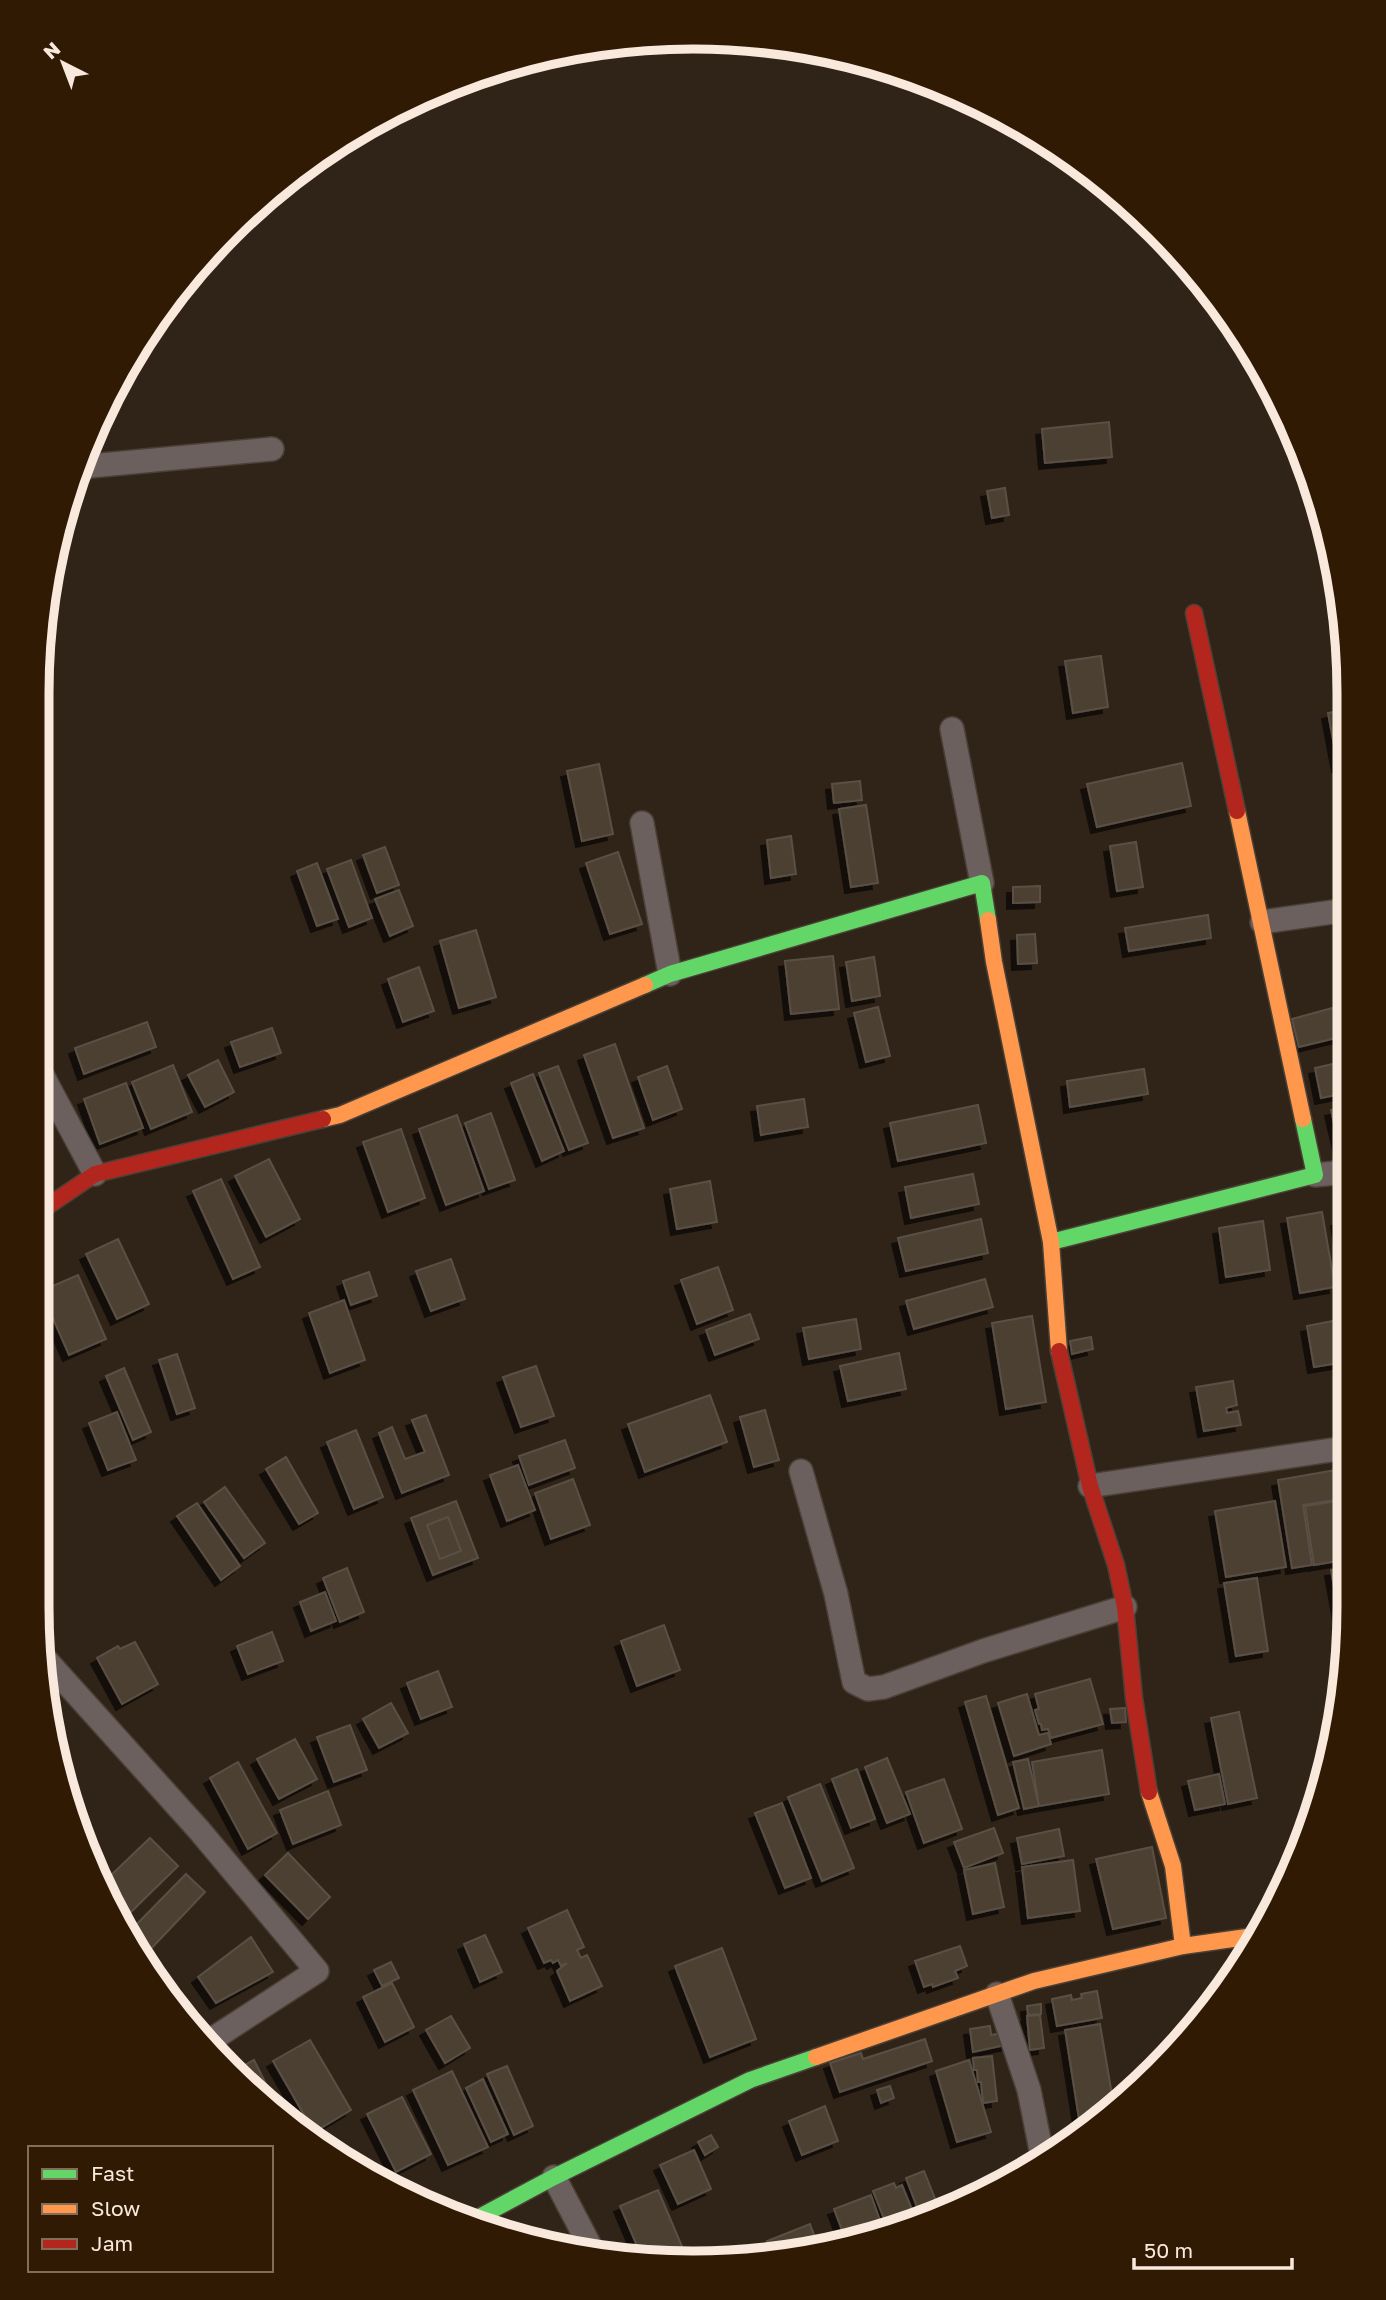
<svg xmlns="http://www.w3.org/2000/svg" width="1386" height="2300" viewBox="0 0 1386 2300" font-family="'Golos Text',sans-serif">
<defs>
<filter id="shadow"><feDropShadow dx="-6" dy="6" stdDeviation="0" flood-color="#0009"/></filter>
</defs>
<rect width="100%" height="100%" fill="#302418"/>
<!-- building -->
<g fill="#4b4033" stroke="#5a5045" stroke-width="2" filter="url(#shadow)">
<path d="M1109 422 1112 457 1045 463 1042 429Z"/>
<path d="M1005 488 1009 515 992 518 987 491Z"/>
<path d="M1101 656 1108 707 1073 713 1065 661Z"/>
<path d="M1348 709 1347 764 1338 766 1328 713Z"/>
<path d="M1182 763 1191 806 1097 827 1087 784Z"/>
<path d="M599 764 613 834 582 841 567 771Z"/>
<path d="M860 781 862 800 834 803 832 784Z"/>
<path d="M866 805 878 883 851 887 839 809Z"/>
<path d="M791 836 796 874 771 878 767 840Z"/>
<path d="M1136 842 1143 887 1117 891 1110 846Z"/>
<path d="M385 847 399 885 377 893 363 855Z"/>
<path d="M618 852 642 924 610 934 586 863Z"/>
<path d="M351 860 372 918 349 927 327 869Z"/>
<path d="M317 863 338 919 317 926 297 871Z"/>
<path d="M1040 886V902L1013 903V887Z"/>
<path d="M399 890 413 926 390 936 375 899Z"/>
<path d="M1208 915 1211 938 1129 951 1125 928Z"/>
<path d="M476 930 496 997 459 1008 440 941Z"/>
<path d="M1035 934 1037 963 1018 964 1017 935Z"/>
<path d="M833 956 839 1009 791 1014 785 961Z"/>
<path d="M874 957 880 996 852 1001 846 962Z"/>
<path d="M419 967 434 1011 403 1022 388 979Z"/>
<path d="M878 1007 890 1056 866 1062 854 1013Z"/>
<path d="M1336 1007 1344 1036 1299 1047 1292 1019Z"/>
<path d="M147 1022 156 1047 84 1074 75 1048Z"/>
<path d="M272 1028 281 1053 240 1067 231 1042Z"/>
<path d="M615 1044 644 1128 613 1138 584 1055Z"/>
<path d="M218 1060 234 1092 205 1107 188 1075Z"/>
<path d="M1346 1061V1093L1321 1098 1315 1068Z"/>
<path d="M173 1065 192 1112 151 1129 132 1082Z"/>
<path d="M558 1066 588 1143 569 1150 539 1073Z"/>
<path d="M667 1066 682 1109 653 1120 638 1077Z"/>
<path d="M1144 1069 1148 1094 1070 1107 1067 1081Z"/>
<path d="M533 1074 564 1151 542 1161 511 1083Z"/>
<path d="M126 1083 143 1128 100 1144 84 1099Z"/>
<path d="M804 1099 808 1127 761 1135 757 1106Z"/>
<path d="M978 1105 986 1143 898 1161 890 1123Z"/>
<path d="M1346 1107V1152L1341 1153 1331 1110Z"/>
<path d="M491 1113 515 1180 489 1189 465 1123Z"/>
<path d="M457 1115 484 1191 446 1205 419 1129Z"/>
<path d="M401 1129 425 1198 388 1212 363 1142Z"/>
<path d="M269 1159 300 1219 266 1237 235 1176Z"/>
<path d="M973 1174 979 1204 911 1218 905 1187Z"/>
<path d="M221 1179 260 1267 233 1279 193 1191Z"/>
<path d="M710 1181 717 1222 677 1229 670 1189Z"/>
<path d="M1322 1212 1335 1287 1300 1293 1287 1218Z"/>
<path d="M1346 1218 1345 1258 1343 1259 1337 1220Z"/>
<path d="M981 1219 988 1253 906 1271 898 1238Z"/>
<path d="M1263 1221 1270 1270 1226 1277 1219 1228Z"/>
<path d="M118 1239 149 1304 117 1319 86 1254Z"/>
<path d="M451 1259 465 1299 431 1311 416 1271Z"/>
<path d="M718 1267 733 1310 697 1324 681 1280Z"/>
<path d="M369 1272 377 1296 351 1305 343 1281Z"/>
<path d="M78 1275 106 1339 69 1355 41 1291Z"/>
<path d="M985 1279 993 1307 914 1329 906 1301Z"/>
<path d="M344 1300 365 1360 330 1373 309 1313Z"/>
<path d="M750 1314 759 1339 715 1355 706 1330Z"/>
<path d="M1032 1316 1046 1402 1006 1409 992 1323Z"/>
<path d="M856 1319 861 1349 809 1359 803 1328Z"/>
<path d="M1338 1320 1345 1362 1314 1367 1307 1326Z"/>
<path d="M1091 1337 1093 1349 1072 1354 1070 1341Z"/>
<path d="M38 1347 52 1369 38 1378Z"/>
<path d="M899 1353 906 1389 848 1401 840 1366Z"/>
<path d="M177 1354 195 1408 177 1414 159 1360Z"/>
<path d="M536 1366 554 1416 521 1427 503 1377Z"/>
<path d="M124 1368 151 1432 133 1440 106 1376Z"/>
<path d="M1233 1381 1237 1405 1226 1408 1227 1413 1238 1411 1241 1425 1204 1431 1196 1387Z"/>
<path d="M710 1395 727 1442 645 1472 628 1424Z"/>
<path d="M765 1410 779 1460 754 1467 740 1417Z"/>
<path d="M117 1412 136 1460 108 1470 89 1423Z"/>
<path d="M426 1415 449 1475 402 1493 379 1433 392 1427 405 1459 425 1452 412 1420Z"/>
<path d="M356 1430 383 1497 354 1509 327 1442Z"/>
<path d="M565 1440 575 1468 529 1485 519 1456Z"/>
<path d="M286 1457 318 1513 299 1524 266 1469Z"/>
<path d="M518 1465 535 1510 507 1521 490 1475Z"/>
<path d="M1336 1470 1341 1499 1303 1505 1312 1565 1292 1568 1278 1480Z"/>
<path d="M573 1479 590 1525 551 1539 535 1493Z"/>
<path d="M225 1487 265 1543 244 1558 204 1502Z"/>
<path d="M1344 1500V1560L1314 1565 1305 1506Z"/>
<path d="M456 1501 478 1558 433 1575 411 1518Z"/>
<path d="M1275 1501 1286 1567 1226 1577 1215 1511Z"/>
<path d="M197 1503 240 1566 221 1580 177 1516Z"/>
<path d="M448 1517 461 1551 440 1559 427 1525Z"/>
<path d="M347 1568 364 1612 340 1622 323 1578Z"/>
<path d="M1344 1568V1642L1331 1570Z"/>
<path d="M1257 1578 1268 1651 1236 1656 1224 1583Z"/>
<path d="M325 1592 336 1621 311 1631 300 1602Z"/>
<path d="M664 1625 680 1670 637 1686 621 1641Z"/>
<path d="M272 1632 283 1661 248 1674 237 1646Z"/>
<path d="M135 1642 158 1684 122 1704 97 1658 118 1646 120 1649Z"/>
<path d="M438 1671 452 1707 421 1719 407 1683Z"/>
<path d="M1090 1679 1103 1724 1051 1738 1048 1729 1042 1730 1041 1724H1039L1035 1710 1039 1709 1035 1694Z"/>
<path d="M1027 1694 1039 1735 1048 1733 1051 1744 1014 1756 998 1703Z"/>
<path d="M986 1696 1019 1808 998 1815 965 1702Z"/>
<path d="M391 1703 408 1733 379 1748 363 1719Z"/>
<path d="M1125 1708 1126 1722 1112 1723 1110 1709Z"/>
<path d="M1239 1712 1257 1798 1228 1804 1211 1718Z"/>
<path d="M350 1725 367 1770 334 1782 317 1737Z"/>
<path d="M295 1739 317 1779 279 1799 257 1759Z"/>
<path d="M1102 1750 1109 1794 1039 1806 1032 1762Z"/>
<path d="M887 1758 910 1814 887 1823 865 1767Z"/>
<path d="M1028 1759 1039 1806 1024 1809 1013 1762Z"/>
<path d="M238 1762 277 1833 248 1849 210 1778Z"/>
<path d="M857 1769 875 1819 851 1828 832 1779Z"/>
<path d="M1219 1774 1225 1804 1195 1810 1188 1781Z"/>
<path d="M944 1779 962 1829 924 1843 906 1792Z"/>
<path d="M820 1784 854 1868 822 1881 788 1797Z"/>
<path d="M328 1791 341 1825 293 1844 280 1810Z"/>
<path d="M782 1803 811 1878 785 1888 755 1813Z"/>
<path d="M994 1828 1003 1853 964 1868 954 1842Z"/>
<path d="M1059 1829 1064 1856 1022 1864 1017 1838Z"/>
<path d="M150 1838 178 1866 131 1912 111 1892 105 1881Z"/>
<path d="M1152 1847 1166 1918 1113 1929 1096 1859Z"/>
<path d="M288 1853 330 1897 308 1919 265 1875Z"/>
<path d="M1073 1860 1080 1911 1028 1918 1022 1867Z"/>
<path d="M995 1863 1004 1907 973 1914 964 1870Z"/>
<path d="M186 1874 205 1892 145 1955 131 1930Z"/>
<path d="M567 1910 584 1947 577 1950 581 1958 587 1955 602 1986 570 2001 557 1971 567 1963 561 1966 558 1960 553 1963 551 1960 544 1963 528 1928Z"/>
<path d="M485 1935 502 1972 480 1982 464 1944Z"/>
<path d="M251 1937 273 1972 216 2003 198 1977Z"/>
<path d="M960 1946 967 1966 955 1971 958 1978 933 1987 932 1984 924 1987 915 1961Z"/>
<path d="M722 1948 756 2039 710 2057 675 1966Z"/>
<path d="M391 1962 399 1978 382 1986 374 1970Z"/>
<path d="M1230 1978 1218 1999 1216 1980Z"/>
<path d="M392 1983 414 2027 385 2042 363 1997Z"/>
<path d="M1097 1991 1102 2018 1057 2026 1052 1999 1071 1995 1072 2000 1082 1998 1081 1994Z"/>
<path d="M1041 2004V2014L1028 2015 1027 2006Z"/>
<path d="M1040 2015 1044 2048 1030 2050 1027 2016Z"/>
<path d="M451 2016 470 2048 445 2063 426 2030Z"/>
<path d="M1100 2024 1113 2101 1088 2124 1080 2125 1065 2030Z"/>
<path d="M990 2026 991 2035 1008 2032 1010 2044 973 2052 970 2029Z"/>
<path d="M925 2039 932 2061 840 2092 830 2063 861 2053 863 2059Z"/>
<path d="M310 2040 351 2110 314 2132 273 2061Z"/>
<path d="M992 2056 997 2101 983 2103 981 2082H978L977 2070H974L973 2058Z"/>
<path d="M254 2060 277 2106 273 2107 236 2070Z"/>
<path d="M969 2060 991 2132 957 2142 936 2071Z"/>
<path d="M507 2066 533 2126 514 2135 487 2074Z"/>
<path d="M452 2071 488 2147 448 2165 413 2090Z"/>
<path d="M483 2079 508 2134 491 2142 466 2088Z"/>
<path d="M890 2086 894 2098 881 2103 877 2090Z"/>
<path d="M402 2097 431 2154 396 2172 367 2114Z"/>
<path d="M825 2106 838 2141 802 2155 789 2121Z"/>
<path d="M711 2135 718 2147 705 2155 698 2142Z"/>
<path d="M694 2150 711 2189 678 2204 660 2165Z"/>
<path d="M924 2171 940 2211 922 2220 906 2178Z"/>
<path d="M894 2183 896 2188 902 2185 917 2222 904 2229 889 2231 873 2191Z"/>
<path d="M658 2190 689 2263 641 2255 620 2206Z"/>
<path d="M871 2195 884 2232 845 2238 834 2209Z"/>
<path d="M810 2224 817 2243 770 2250 767 2241Z"/>
</g>
<g fill="none" stroke-linecap="round" stroke-linejoin="round">
<defs>
<g id="street">
<path d="M80 467 272 449"/>
<path d="M952 729 982 883"/>
<path d="M642 823 670 974"/>
<path d="M1262 922 1347 910"/>
<path d="M40 1071 95 1174"/>
<path d="M1315 1175 1346 1172"/>
<path d="M801 1471 836 1594 854 1682 868 1689 884 1687 983 1651 1125 1607"/>
<path d="M1090 1486 1345 1448"/>
<path d="M45 1659 199 1830 317 1971 208 2042"/>
<path d="M997 1994 1029 2090 1043 2160"/>
<path d="M554 2177 590 2246"/>
</g>
<g id="fast">
<path d="M645 985 670 974 982 883 988 920"/>
<path d="M1051 1242 1315 1175 1303 1119"/>
<path d="M470 2222 554 2177 750 2080 816 2057"/>
</g>
<g id="slow">
<path d="M1237 811 1303 1119"/>
<path d="M988 920 994 962 1051 1242 1059 1351"/>
<path d="M323 1119 340 1115 645 985"/>
<path d="M1149 1792 1173 1866 1183 1946"/>
<path d="M816 2057 1034 1981 1183 1946 1254 1936"/>
</g>
<g id="jam">
<path d="M1194 613 1237 811"/>
<path d="M39 1212 95 1174 323 1119"/>
<path d="M1059 1351 1090 1486 1116 1565 1125 1607 1134 1698 1149 1792"/>
</g>
</defs>
<!-- street casing -->
<use href="#street" stroke="#4a4036" stroke-width="26"/>
<!-- fast casing -->
<use href="#fast" stroke="#4a4036" stroke-width="19"/>
<!-- slow casing -->
<use href="#slow" stroke="#4a4036" stroke-width="19"/>
<!-- jam casing -->
<use href="#jam" stroke="#4a4036" stroke-width="19"/>
<!-- street -->
<use href="#street" stroke="#6c605e" stroke-width="23"/>
<!-- fast -->
<use href="#fast" stroke="#63d668" stroke-width="16"/>
<!-- slow -->
<use href="#slow" stroke="#ff974d" stroke-width="16"/>
<!-- jam -->
<use href="#jam" stroke="#b3261e" stroke-width="16"/>
</g>
<!-- crop -->
<path d="M0 0H1386V2300H0ZM693 49H693A644 644 0 0 1 1337 693V1607A644 644 0 0 1 693 2251H693A644 644 0 0 1 49 1607V693A644 644 0 0 1 693 49Z" fill="#301a04" fill-rule="evenodd"/>
<path fill="none" stroke="#f9e9dc" stroke-width="9" d="M693 49H693A644 644 0 0 1 1337 693V1607A644 644 0 0 1 693 2251H693A644 644 0 0 1 49 1607V693A644 644 0 0 1 693 49Z"/>
<!-- legend -->
<rect x="28" y="2146" width="245" height="126" fill="#301a04" stroke="#806d5a" stroke-width="2"/>
<rect x="42" y="2169" width="35" height="10" fill="#63d668" stroke="#806d5a" stroke-width="2"/>
<text x="91" y="2181" font-size="21" fill="#f9e9dc">Fast</text>
<rect x="42" y="2204" width="35" height="10" fill="#ff974d" stroke="#806d5a" stroke-width="2"/>
<text x="91" y="2216" font-size="21" fill="#f9e9dc">Slow</text>
<rect x="42" y="2239" width="35" height="10" fill="#b3261e" stroke="#806d5a" stroke-width="2"/>
<text x="91" y="2251" font-size="21" fill="#f9e9dc">Jam</text>
<!-- north arrow -->
<g transform="translate(63 63) rotate(318)" stroke="#301a04" stroke-width="5" paint-order="stroke">
<path d="M0-5L12 26L0 18L-12 26Z" fill="#f9e9dc"/>
<text y="-10" font-size="19" font-weight="bold" text-anchor="middle" fill="#f9e9dc">N</text>
</g>
<!-- scale -->
<path d="M1134 2258v10h158v-10" fill="none" stroke="#f9e9dc" stroke-width="3.5"/>
<text x="1144" y="2258" font-size="21" fill="#f9e9dc" stroke="#301a04" stroke-width="5" paint-order="stroke">50 m</text>
</svg>
